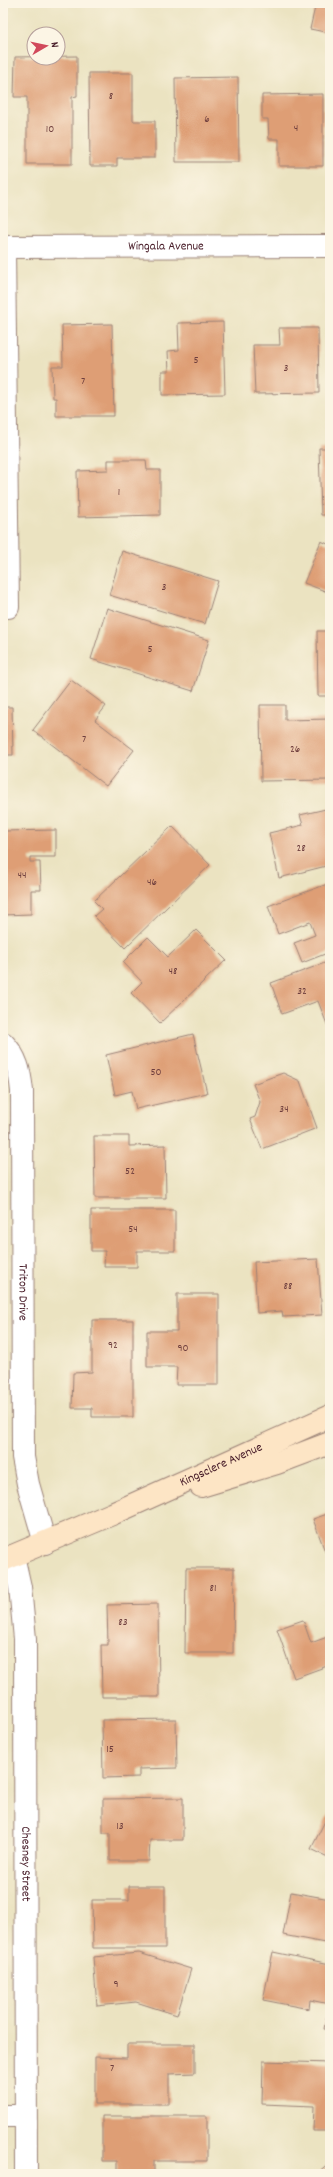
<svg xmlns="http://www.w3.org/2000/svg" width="333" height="2177" viewBox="0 0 333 2177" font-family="Dekko,sans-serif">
<rect width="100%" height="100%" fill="#fcf5e5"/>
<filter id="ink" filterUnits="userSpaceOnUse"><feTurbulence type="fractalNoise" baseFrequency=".025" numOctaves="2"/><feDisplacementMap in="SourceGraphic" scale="8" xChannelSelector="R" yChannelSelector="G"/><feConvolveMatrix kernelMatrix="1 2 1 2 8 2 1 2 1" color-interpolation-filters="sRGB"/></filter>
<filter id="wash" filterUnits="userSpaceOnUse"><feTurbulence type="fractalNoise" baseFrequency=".012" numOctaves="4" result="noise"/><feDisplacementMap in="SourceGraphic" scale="16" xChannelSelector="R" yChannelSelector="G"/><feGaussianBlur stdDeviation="0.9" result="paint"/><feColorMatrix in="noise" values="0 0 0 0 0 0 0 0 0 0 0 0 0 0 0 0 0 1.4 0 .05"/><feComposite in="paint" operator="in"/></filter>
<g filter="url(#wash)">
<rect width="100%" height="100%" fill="#ebe3c1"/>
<g id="blocks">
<!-- building -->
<g fill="#de9e75">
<path d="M316 3H330V33L310 29Z"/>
<path d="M77 56V96L72 97V164H27V97H14L15 57Z"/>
<path d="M89 73H133V121H155V158H117V166H90Z"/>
<path d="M238 77 239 162H176L175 78Z"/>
<path d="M323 94V166H279V139H269L268 119H262V95Z"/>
<path d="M223 322 225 394 162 395V371H169L168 351 179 350 178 323Z"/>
<path d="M112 324 114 416H56V398H53L52 366H63L62 325Z"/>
<path d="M279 328H318L319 393 255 394 253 345H280Z"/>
<path d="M319 448H330V515H321Z"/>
<path d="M108 460H146L147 470H160V515L78 517 77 471 108 470Z"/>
<path d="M321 541 330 545V593L304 583Z"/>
<path d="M122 551 218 581 205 624 109 595Z"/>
<path d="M107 608 209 640 193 691 91 659Z"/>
<path d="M317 631H330V696H318Z"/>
<path d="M71 680 106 706 95 720 134 750 106 786 33 730Z"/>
<path d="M260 705H285V720L330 719V780L261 781Z"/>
<path d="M3 707H12L13 755H3Z"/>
<path d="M330 808V865L279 878 269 833 303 825 300 815Z"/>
<path d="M172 826 210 865 125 948 94 916 102 909 94 901Z"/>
<path d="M56 830V857H30V862H40L41 890H31V914L3 915V831Z"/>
<path d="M330 883V952L302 963 294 943 315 935 310 922 278 934 268 906Z"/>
<path d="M196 930 226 960 160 1023 131 993 142 982 123 962 148 937 168 957Z"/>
<path d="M330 961V1026L328 1027 318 1001 282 1014 271 983Z"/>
<path d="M193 1034 207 1093 136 1109 132 1091 115 1095 106 1055Z"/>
<path d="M283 1073 300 1081 317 1128 262 1149 250 1119 255 1117 260 1102 253 1084Z"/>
<path d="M94 1136H129V1146L165 1145 166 1198H95Z"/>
<path d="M91 1210H175V1251H137V1267H104L105 1251H91Z"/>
<path d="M318 1259 322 1315 283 1317 282 1311 257 1313 254 1262Z"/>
<path d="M177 1294H219V1385H176L177 1367H147V1331H177Z"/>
<path d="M92 1320H133V1417H92V1408H72L73 1373 92 1372Z"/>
<path d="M330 1513V1565L313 1519Z"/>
<path d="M186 1568H234L233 1653H185Z"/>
<path d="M158 1604 159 1697H102L101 1645H108L107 1605Z"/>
<path d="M303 1620 311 1643 330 1636V1665L294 1678 277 1629Z"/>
<path d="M176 1719 177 1768 139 1769V1777L103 1778 102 1720Z"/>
<path d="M183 1798V1840H150L149 1861H110V1833H103V1799Z"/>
<path d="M330 1811V1858L311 1849Z"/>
<path d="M129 1886H165V1948H93L92 1900H129Z"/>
<path d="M291 1892 330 1899V1944L283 1935Z"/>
<path d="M273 1952 330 1964V2030L324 2029 329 2004 310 2000 309 2009 263 2000Z"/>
<path d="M139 1953 191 1969 177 2015 136 2002 97 2006 93 1957Z"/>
<path d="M127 2044H195V2073L169 2074V2104H95V2057L127 2058Z"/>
<path d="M263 2061 330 2063V2131H313L314 2106 262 2104Z"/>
<path d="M102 2116H207V2161H154V2174H117V2161H102Z"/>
<path d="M330 2163V2174H317Z"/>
</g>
</g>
</g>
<g filter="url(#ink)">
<use href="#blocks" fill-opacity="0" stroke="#9a8176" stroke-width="1"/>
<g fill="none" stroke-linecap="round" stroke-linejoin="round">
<defs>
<g id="street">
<path id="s1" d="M3 247 330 246"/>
<path d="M4 247 8 607"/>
<path id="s2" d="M3 1043C17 1057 20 1072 22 1091L23 1457 28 1484 45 1543"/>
<path id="s3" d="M13 1556 20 1587 25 1639 26 2174"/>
<path d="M3 2116H25"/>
</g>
<g id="secondary">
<path d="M201 1486 277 1463 330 1443"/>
<path id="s4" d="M3 1560 112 1514 330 1416"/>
</g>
</defs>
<!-- street casing -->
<use href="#street" stroke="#9a8176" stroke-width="24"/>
<!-- secondary casing -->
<use href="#secondary" stroke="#9a8176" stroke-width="24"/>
<!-- street -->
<use href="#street" stroke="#fff" stroke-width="22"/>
<!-- secondary -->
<use href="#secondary" stroke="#fde5c5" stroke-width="22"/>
</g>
</g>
<g text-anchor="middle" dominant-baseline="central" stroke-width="4" stroke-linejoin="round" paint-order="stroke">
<!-- number labels -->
<g font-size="11" fill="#6f3f3e">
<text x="111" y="97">8</text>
<text x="207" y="120">6</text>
<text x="296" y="129">4</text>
<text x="50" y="130">10</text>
<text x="196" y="361">5</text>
<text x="286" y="369">3</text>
<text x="83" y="382">7</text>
<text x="119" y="493">1</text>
<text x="164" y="588">3</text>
<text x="150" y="650">5</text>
<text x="84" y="740">7</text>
<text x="295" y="750">26</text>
<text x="301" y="849">28</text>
<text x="22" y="876">44</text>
<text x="152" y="883">46</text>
<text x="173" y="972">48</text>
<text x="302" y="992">32</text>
<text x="156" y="1073">50</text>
<text x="284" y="1110">34</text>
<text x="130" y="1172">52</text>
<text x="133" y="1230">54</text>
<text x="288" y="1287">88</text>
<text x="113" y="1346">92</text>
<text x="183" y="1349">90</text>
<text x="213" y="1589">81</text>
<text x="123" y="1623">83</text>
<text x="110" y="1750">15</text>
<text x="120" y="1827">13</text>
<text x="116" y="1985">9</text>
<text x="112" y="2069">7</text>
</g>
<!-- street labels -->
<g font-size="13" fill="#4a1f2b" stroke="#fcf5e5">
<text stroke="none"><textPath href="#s1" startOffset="163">Wingala Avenue</textPath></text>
<text stroke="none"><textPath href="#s2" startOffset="254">Triton Drive</textPath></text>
<text stroke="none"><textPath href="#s4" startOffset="238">Kingsclere Avenue</textPath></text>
<text stroke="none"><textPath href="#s3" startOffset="309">Chesney Street</textPath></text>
</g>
</g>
<!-- margin -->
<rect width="333" height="2177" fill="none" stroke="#fcf5e5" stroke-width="16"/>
<!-- north arrow -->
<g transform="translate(46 46) rotate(81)"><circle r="19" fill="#fcf5e5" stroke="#b59f9b"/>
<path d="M0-3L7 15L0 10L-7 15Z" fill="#d1495b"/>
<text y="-6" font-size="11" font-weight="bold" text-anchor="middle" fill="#4a1f2b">N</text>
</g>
</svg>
